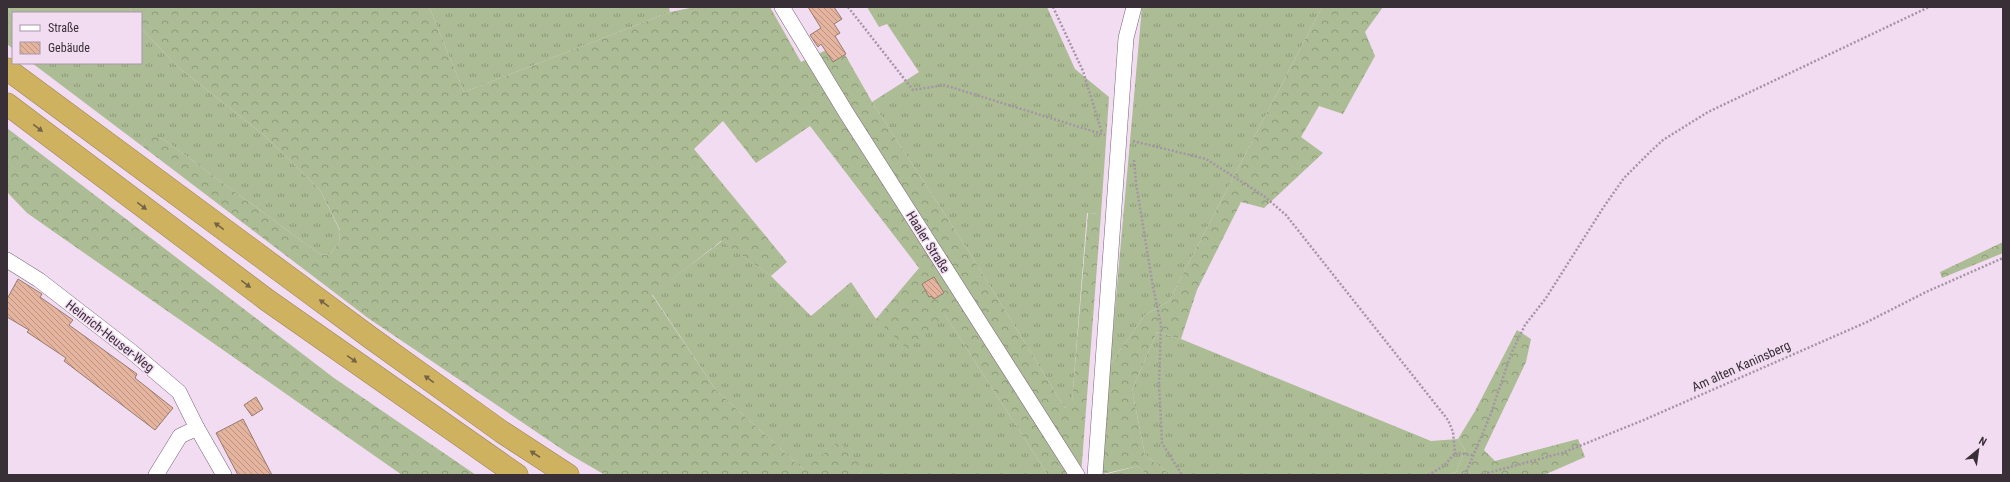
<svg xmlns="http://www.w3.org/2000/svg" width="2010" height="482" viewBox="0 0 2010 482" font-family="'Roboto Condensed',sans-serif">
<defs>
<pattern id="grass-tufts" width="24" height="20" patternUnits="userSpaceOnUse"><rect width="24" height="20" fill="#acbc95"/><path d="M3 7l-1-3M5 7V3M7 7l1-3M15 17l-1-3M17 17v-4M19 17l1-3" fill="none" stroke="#8d997a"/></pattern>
<pattern id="forest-crowns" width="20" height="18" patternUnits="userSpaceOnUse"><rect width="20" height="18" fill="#acbc95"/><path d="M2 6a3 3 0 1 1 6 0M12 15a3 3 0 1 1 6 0" fill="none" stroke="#8d997a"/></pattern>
<pattern id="building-back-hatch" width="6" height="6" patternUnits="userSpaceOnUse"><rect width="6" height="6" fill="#e5b49e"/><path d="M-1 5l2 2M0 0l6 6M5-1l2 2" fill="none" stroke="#bb9382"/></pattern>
</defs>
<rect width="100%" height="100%" fill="#f2dcf1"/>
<!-- grass -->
<g fill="url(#grass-tufts)">
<path d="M7 7H129L132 13H13V16Z"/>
<path d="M429 7H669L670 12 464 92Z"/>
<path d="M867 7H1047L1075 69 1109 97 1101 214 1087 213 1072 402 1065 408 966 247 872 102 919 72 887 24 879 27Z"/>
<path d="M1142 7H1322L1169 301 1145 315 1110 364Z"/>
<path d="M141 28 178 67 264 135 320 190 340 231 339 243 330 254 321 255 163 139 147 136 142 146 32 63H141Z"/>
<path d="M722 241 771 276 811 316 851 282 876 319 945 315 1048 475H859L863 469 804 470 716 390 652 294Z"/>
<path d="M1157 332 1181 339 1431 441 1458 439 1465 450 1456 472 1448 475H1171L1145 455 1132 390Z"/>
<path d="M1138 466 1147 475H1103Z"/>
</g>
<!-- forest -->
<g fill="url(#forest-crowns)">
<path d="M7 7 13 16V49L7 44Z"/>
<path d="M129 7H429L464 92 670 12 695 7H770L801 62 839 44 872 102 966 247 1065 408 1072 401 1088 213 1101 214 1081 475H1048L945 315 908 350 876 319 919 268 810 126 756 163 723 121 694 149 787 262 771 276 721 241 652 295 716 390 804 470 839 441 863 469 859 475H605L569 454 368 318 142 146 147 135 163 139 321 255 330 254 339 243 340 230 320 190 264 135 178 67 141 28V13H132Z"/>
<path d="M1322 7H1383L1365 32 1375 56 1343 114 1319 106 1301 137 1323 153 1264 208 1241 202 1197 290 1181 339 1157 332 1132 390 1145 455 1171 475H1147L1138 466 1098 475 1110 364 1145 315 1169 301Z"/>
<path d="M7 128 334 378 476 475H402L27 213 7 192Z"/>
<path d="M2003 242V253L1942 278 1940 272Z"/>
<path d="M1517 330 1531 339 1526 362 1484 450 1495 461 1578 439 1585 457 1544 475H1448L1456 472 1465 450 1458 439 1475 411Z"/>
</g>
<!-- building -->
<g fill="url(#building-back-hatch)" stroke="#967b70">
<path d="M808 7H834L842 19 834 24 840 33 835 36 846 54 833 62 821 44 818 47 810 35 821 28Z"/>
<path d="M934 277 944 293 934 299 931 296 929 297 922 284Z"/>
<path d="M18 279 42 294 40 297 73 320 69 325 137 374 135 378 173 408 155 430 64 361 66 358 27 332 29 330 7 317V299Z"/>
<path d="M256 397 263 409 252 416 244 405Z"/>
<path d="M243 419 259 450 272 475H238L216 433Z"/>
</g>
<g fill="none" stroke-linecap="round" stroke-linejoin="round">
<defs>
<g id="minor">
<path d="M782 7 847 114 1077 475"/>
<path d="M7 260 39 280 132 352 179 392 197 428"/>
<path d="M156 475 180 436 197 428 224 475"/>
<path d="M1095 475 1126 38 1134 7"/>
</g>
<g id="highway">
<path d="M7 69 371 338 502 432 568 475"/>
<path d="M7 104 267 300 517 475"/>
</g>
</defs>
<!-- minor casing -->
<use href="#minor" stroke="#786578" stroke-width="16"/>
<!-- highway casing -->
<use href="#highway" stroke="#9a8452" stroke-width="23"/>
<!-- path -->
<g stroke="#a595a4" stroke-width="2.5" stroke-dasharray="2 2" stroke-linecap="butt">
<path d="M848 7 913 90 944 85 1105 135"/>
<path d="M1053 7 1083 71 1102 133"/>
<path d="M1133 141 1206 159 1264 196 1286 215 1448 420 1453 432 1455 453 1473 455"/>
<path d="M1134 160 1136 183 1153 287 1161 325 1159 384 1162 443 1182 475"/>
<path d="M1428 475 1444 466 1455 453"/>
<path d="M1465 475 1490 416 1511 354 1525 325 1546 298 1603 208 1624 178 1650 152 1663 140 1708 112 1929 7"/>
<path d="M1480 475 1562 453 1646 419 1867 322 1926 292 2003 258"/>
</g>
<!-- minor -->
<use href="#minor" stroke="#fff" stroke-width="15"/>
<!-- highway -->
<use href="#highway" stroke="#cfb260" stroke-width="22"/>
</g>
<!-- one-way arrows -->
<defs><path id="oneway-solid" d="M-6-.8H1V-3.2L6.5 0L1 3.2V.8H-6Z"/></defs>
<g fill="#746347">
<use href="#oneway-solid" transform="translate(38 128) rotate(37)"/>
<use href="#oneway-solid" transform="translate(142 206) rotate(37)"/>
<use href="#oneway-solid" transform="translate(219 226) rotate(-144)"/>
<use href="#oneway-solid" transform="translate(246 284) rotate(37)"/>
<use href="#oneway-solid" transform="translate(324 303) rotate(-144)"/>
<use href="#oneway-solid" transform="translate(352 359) rotate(35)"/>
<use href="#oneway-solid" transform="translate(429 379) rotate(-144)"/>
<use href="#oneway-solid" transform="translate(535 454) rotate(-147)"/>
</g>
<g text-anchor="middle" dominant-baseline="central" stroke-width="3" stroke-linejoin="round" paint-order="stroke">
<!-- street labels -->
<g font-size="13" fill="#382f37" stroke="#f2dcf1">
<text transform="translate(928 242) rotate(58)">Haaler Straße</text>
<text transform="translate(110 336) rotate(38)">Heinrich-Heuser-Weg</text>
<text transform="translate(1741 366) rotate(-24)">Am alten Kaninsberg</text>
</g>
</g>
<!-- border -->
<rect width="2010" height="482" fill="none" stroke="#382f37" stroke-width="16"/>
<!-- legend -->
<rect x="12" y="12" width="130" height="52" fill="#f2dcf1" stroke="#a897a7"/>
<rect x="20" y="25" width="20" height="6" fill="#ffffff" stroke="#a897a7"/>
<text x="48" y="32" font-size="12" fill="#382f37">Straße</text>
<rect x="20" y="42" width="20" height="12" fill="url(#building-back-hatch)" stroke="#a897a7"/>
<text x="48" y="52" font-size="12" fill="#382f37">Gebäude</text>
<!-- north arrow -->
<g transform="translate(1978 450) rotate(29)" stroke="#f2dcf1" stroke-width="3" paint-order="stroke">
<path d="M0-3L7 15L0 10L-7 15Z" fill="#382f37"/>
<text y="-6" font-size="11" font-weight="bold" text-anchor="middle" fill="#382f37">N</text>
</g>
</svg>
